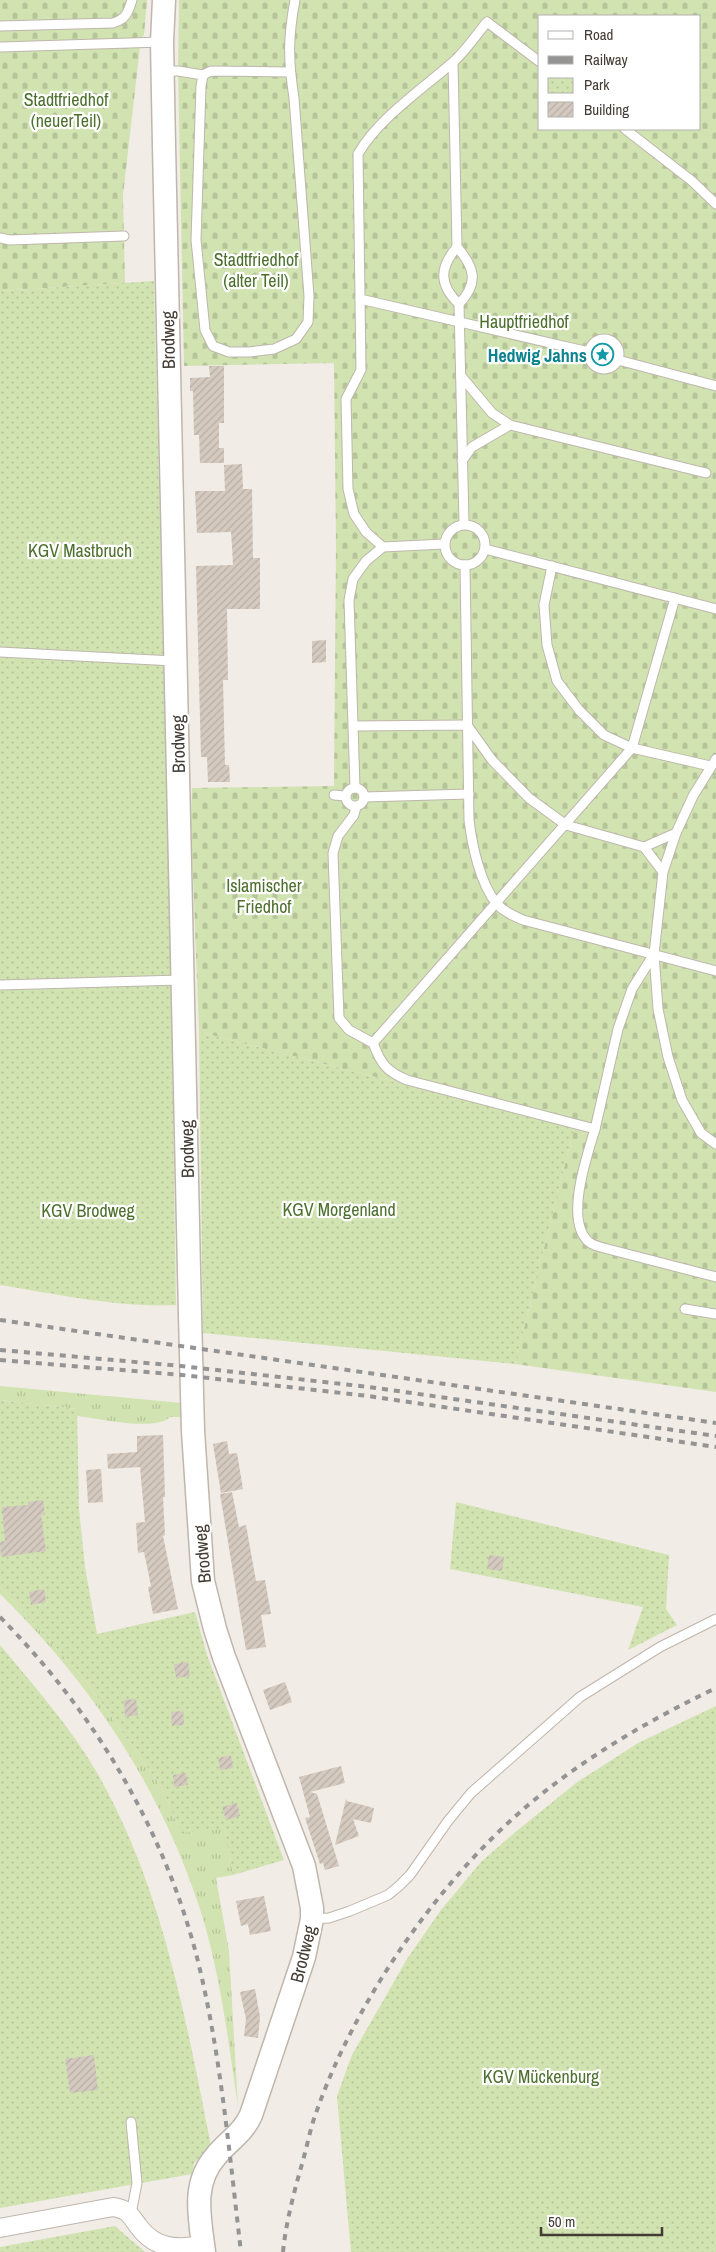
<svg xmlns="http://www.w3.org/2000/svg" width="716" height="2252" viewBox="0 0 716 2252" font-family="'Archivo Narrow',sans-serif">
<defs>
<pattern id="grass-tufts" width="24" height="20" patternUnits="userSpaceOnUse" patternTransform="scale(1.25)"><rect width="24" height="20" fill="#d1e3b1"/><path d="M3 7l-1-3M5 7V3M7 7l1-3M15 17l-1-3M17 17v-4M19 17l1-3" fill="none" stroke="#b5c499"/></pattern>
<pattern id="cemetery-stones" width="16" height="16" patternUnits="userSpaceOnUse" patternTransform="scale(1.25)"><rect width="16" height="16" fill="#d1e3b1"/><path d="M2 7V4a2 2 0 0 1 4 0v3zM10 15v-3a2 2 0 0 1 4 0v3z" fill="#b5c499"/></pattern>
<pattern id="park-dots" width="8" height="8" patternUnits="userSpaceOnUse" patternTransform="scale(1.25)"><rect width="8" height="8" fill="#d1e3b1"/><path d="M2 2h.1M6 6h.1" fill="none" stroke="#b5c499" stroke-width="1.8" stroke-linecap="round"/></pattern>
<pattern id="building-hatch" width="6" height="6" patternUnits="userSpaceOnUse" patternTransform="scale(1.25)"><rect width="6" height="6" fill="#d5cabf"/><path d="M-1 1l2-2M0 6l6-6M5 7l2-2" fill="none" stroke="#b8aea5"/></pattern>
</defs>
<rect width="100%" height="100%" fill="#f1ece5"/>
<!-- grass -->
<g fill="url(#grass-tufts)">
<path d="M0 1386 182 1403 183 1417H170C155 1432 97 1418 77 1416V1409L0 1400Z"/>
<path d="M0 1587 86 1681 162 1788 181 1832 225 1828 233 1875 216 1878 229 1951 238 2107C228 2039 220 1969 198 1903 158 1784 90 1682 0 1594Z"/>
</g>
<!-- cemetery -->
<g fill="url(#cemetery-stones)" fill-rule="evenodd">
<path d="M0 0H147L144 35 141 38 123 195 125 283 0 291Z"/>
<path d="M179 0H716V1392L515 1364 574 1128 199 1032 191 824 192 788 334 786 336 546 334 363 184 366 178 71ZM540 16H700V129H540Z"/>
</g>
<!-- park -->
<g fill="url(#park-dots)">
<path d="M154 281 171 975 176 1305C118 1308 57 1294 0 1285V291Z"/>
<path d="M199 1032 574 1128 515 1364 203 1333Z"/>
<path d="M0 1400 77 1409 79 1509 85 1567 97 1634 195 1612 207 1655 284 1860 233 1875 225 1829 181 1833 162 1788 86 1681 0 1587Z"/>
<path d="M456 1502 669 1555 666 1609 677 1625 628 1650 643 1607 450 1569Z"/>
<path d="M0 1645C34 1686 69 1725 96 1771 162 1885 186 2019 211 2146L194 2163 192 2174 0 2208Z"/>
<path d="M716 1706V2252H351L337 2096 352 2055 407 1959 441 1910 481 1862 513 1834 576 1783 638 1743Z"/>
<path d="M115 2226 145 2252H0V2247Z"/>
</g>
<!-- building -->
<g fill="url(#building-hatch)">
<path d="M209 366H224V423H219V448H224V463H200L199 435H194L193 391H190V378L210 377Z"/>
<path d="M242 464 243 489H252L253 558H260V609H227L228 680H223L225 765H229L230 782H208L207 757H201L196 566 233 565 232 546 231 532 197 533 195 491H225L224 465Z"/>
<path d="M326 640V662L312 663V641Z"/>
<path d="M163 1435 165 1497H163L165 1535 163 1536 178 1609 153 1614 148 1587 151 1586 144 1552 138 1553 136 1523 145 1522 140 1467 108 1469 107 1454 137 1452V1436Z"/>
<path d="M227 1441 229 1454 237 1453 243 1489 221 1493 213 1444Z"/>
<path d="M101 1469 103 1502 88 1503 86 1470Z"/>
<path d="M232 1492 239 1527 246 1525 256 1581 265 1580 271 1614 261 1615 266 1647 246 1650 220 1494Z"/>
<path d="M43 1500 45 1515H41L46 1551 1 1557 0 1542 5 1541 2 1507 28 1505V1502Z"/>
<path d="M489 1555 504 1557 502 1571 487 1569Z"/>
<path d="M44 1589 46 1602 31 1605 29 1592Z"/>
<path d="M188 1662 190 1676 176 1678 174 1664Z"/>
<path d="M285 1682 292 1702 270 1710 263 1690Z"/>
<path d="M136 1699 138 1715 125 1717 124 1700Z"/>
<path d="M183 1711 184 1725 172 1726 171 1712Z"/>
<path d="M231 1755 233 1768 220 1770 218 1758Z"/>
<path d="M341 1766 345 1783 310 1792 317 1794 339 1866 325 1870 323 1863 320 1864 305 1818 310 1817 299 1777Z"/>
<path d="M186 1773 188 1785 174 1787 173 1775Z"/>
<path d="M346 1799 347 1801 374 1808 371 1823 353 1819 359 1836 335 1845Z"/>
<path d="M237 1803 240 1816 226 1820 222 1807Z"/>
<path d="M264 1896 271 1931 250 1935 248 1924 241 1926 236 1901Z"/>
<path d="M255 1989 260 2017 258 2038 244 2036 246 2019 240 1992Z"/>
<path d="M94 2055 98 2090 70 2093 65 2059Z"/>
</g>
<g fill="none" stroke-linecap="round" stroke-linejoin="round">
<defs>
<g id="service">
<path d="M0 26 113 23C126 19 128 13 132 0"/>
<path d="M0 47 162 42"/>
<path d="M453 63 457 247C475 268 479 283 459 304L464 524"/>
<path d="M163 71H178L203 75 201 86 196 240 205 330 213 346 229 352H249L274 349 296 339 308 322 309 296 294 98C288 60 288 37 295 0"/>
<path d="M203 75 211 71 290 72"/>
<path d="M625 129 692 181 716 204"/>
<path d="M0 238 10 240 124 236"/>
<path d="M457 247C439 268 439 285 459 304"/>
<path d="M360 299 589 352"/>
<circle cx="604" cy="354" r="15"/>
<path d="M618 360 716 386"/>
<path d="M461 376 492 413 510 425 706 473"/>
<path d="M462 461 472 447 510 425"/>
<circle cx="465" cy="545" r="20"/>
<path d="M383 547 366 532 354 514 348 489 346 399 361 370 358 154C379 118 421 90 452 63 465 52 476 35 487 22L540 62"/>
<path d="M485 549 716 609"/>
<path d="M465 565 469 820C472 845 480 884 497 904 504 912 514 916 523 920L716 971"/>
<path d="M552 566 544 605 547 645 557 681 579 710 604 735 632 748 710 766"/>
<path d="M675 598 632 748 373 1043C381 1064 386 1071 407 1080L595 1129C587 1156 564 1221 589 1242 593 1245 600 1247 604 1248L716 1277"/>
<path d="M0 652 174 661"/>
<path d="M355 726 467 725 492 760 529 798 566 825 644 847 676 833"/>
<path d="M716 759 693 796 676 833 663 872 654 954 658 1009 668 1057 682 1100 701 1133 716 1144"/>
<circle cx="355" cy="797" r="9"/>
<path d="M355 788 349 600 353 579 366 561 383 547 444 544"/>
<path d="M334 795 345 796"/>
<path d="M364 797 469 794"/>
<path d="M356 807 354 815 338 836 333 853 339 1018 349 1030 373 1043"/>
<path d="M644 847 663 872"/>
<path d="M0 985 181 980"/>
<path d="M595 1129 618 1029 632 989 654 954"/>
<path d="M685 1309 716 1314"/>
<path d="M312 1919 329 1918 350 1911 388 1895 399 1886 410 1875 448 1821 471 1793 580 1697 660 1647 716 1619"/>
<path d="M131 2122 137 2183 131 2214"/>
</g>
<path id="minor" d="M0 2228 113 2207C128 2209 130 2215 139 2227 156 2250 178 2249 204 2245"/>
<path id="tertiary" d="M164 0 162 42 164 146 190 1315 193 1431 203 1581 215 1629 224 1657 304 1866 312 1908V1919L304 1957 251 2115C243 2133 228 2141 216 2156 191 2184 200 2218 204 2252"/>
</defs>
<!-- service casing -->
<use href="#service" stroke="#bfb6ac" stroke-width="11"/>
<!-- minor casing -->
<use href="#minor" stroke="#bfb6ac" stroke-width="20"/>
<!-- tertiary casing -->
<use href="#tertiary" stroke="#bfb6ac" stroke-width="25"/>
<!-- service -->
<use href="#service" stroke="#fff" stroke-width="9"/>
<!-- minor -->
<use href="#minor" stroke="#fff" stroke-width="18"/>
<!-- tertiary -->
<use href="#tertiary" stroke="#fff" stroke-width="22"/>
<!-- rail -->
<g stroke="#949494" stroke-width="4" stroke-dasharray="6 6" stroke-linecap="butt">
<path d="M0 1320 716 1423"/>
<path d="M0 1350 181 1366 369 1387 716 1436"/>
<path d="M0 1360 182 1375 368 1396 716 1447"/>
<path d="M0 1617C91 1709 159 1820 194 1946 220 2043 229 2152 241 2252"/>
<path d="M283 2252C286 2222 294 2192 302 2164 307 2147 310 2129 316 2113 357 1995 449 1865 548 1789 601 1748 656 1717 716 1688"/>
</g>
</g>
<!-- icons -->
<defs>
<symbol id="sight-ring" viewBox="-11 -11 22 22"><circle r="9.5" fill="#fff" stroke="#0f9aa8" stroke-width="1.5"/><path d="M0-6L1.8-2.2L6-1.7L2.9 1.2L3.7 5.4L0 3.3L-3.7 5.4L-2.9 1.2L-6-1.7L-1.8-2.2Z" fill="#0f9aa8"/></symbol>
</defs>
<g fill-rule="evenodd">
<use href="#sight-ring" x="590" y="342" width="25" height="25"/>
</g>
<g text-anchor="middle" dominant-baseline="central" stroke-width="4.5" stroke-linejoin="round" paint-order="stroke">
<!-- park labels -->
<g font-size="18" fill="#4d702e" stroke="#fff">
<text x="66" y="99">Stadtfriedhof<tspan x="66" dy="21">(neuerTeil)</tspan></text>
<text x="256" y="259">Stadtfriedhof<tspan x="256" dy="21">(alter Teil)</tspan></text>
<text x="524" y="321">Hauptfriedhof</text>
<text x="80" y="550">KGV Mastbruch</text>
<text x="264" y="885">Islamischer<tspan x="264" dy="21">Friedhof</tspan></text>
<text x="339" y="1209">KGV Morgenland</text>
<text x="88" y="1210">KGV Brodweg</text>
<text x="541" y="2076">KGV Mückenburg</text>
</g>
<!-- street labels -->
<g font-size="18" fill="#433c35" stroke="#fff">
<text transform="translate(168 340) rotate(-91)">Brodweg</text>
<text transform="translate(178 744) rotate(-91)">Brodweg</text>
<text transform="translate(187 1149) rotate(-91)">Brodweg</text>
<text transform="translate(202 1554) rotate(-95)">Brodweg</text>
<text transform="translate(303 1954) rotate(-76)">Brodweg</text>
</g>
<!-- culture labels -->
<g font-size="18" font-weight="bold" fill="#0d838f" stroke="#fff" text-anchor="end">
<text x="587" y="355">Hedwig Jahns</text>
</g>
</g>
<!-- legend -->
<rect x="538" y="15" width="162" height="115" fill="#ffffff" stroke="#b4b1ae"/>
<rect x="548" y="31" width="25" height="8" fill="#ffffff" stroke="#b4b1ae"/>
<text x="584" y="40" font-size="15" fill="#433c35">Road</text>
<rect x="548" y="56" width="25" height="8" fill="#949494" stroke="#b4b1ae"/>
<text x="584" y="65" font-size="15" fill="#433c35">Railway</text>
<rect x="548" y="78" width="25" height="15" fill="url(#park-dots)" stroke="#b4b1ae"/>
<text x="584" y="90" font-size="15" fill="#433c35">Park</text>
<rect x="548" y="102" width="25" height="15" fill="url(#building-hatch)" stroke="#b4b1ae"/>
<text x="584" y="115" font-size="15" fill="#433c35">Building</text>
<!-- scale -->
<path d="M541 2227v8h121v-8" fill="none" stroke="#433c35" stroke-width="2.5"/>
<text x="548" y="2227" font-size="15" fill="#433c35" stroke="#ffffff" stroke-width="4" paint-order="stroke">50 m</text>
</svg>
